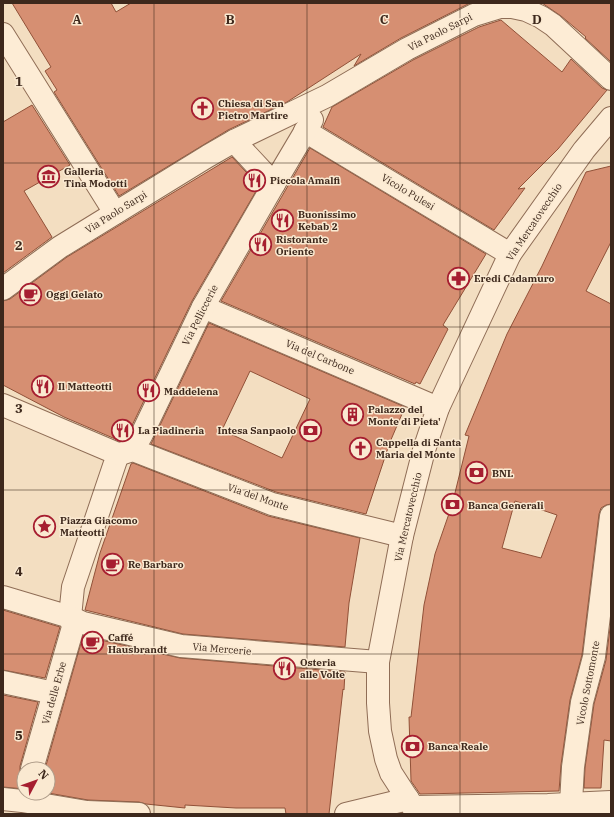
<svg xmlns="http://www.w3.org/2000/svg" width="614" height="817" viewBox="0 0 614 817" font-family="'IBM Plex Serif',serif">
<rect width="100%" height="100%" fill="#f3dec1"/>
<!-- building -->
<g fill="#d68f72" stroke="#915138" fill-rule="evenodd">
<path d="M12 3H111L116 12 131 3H470L401 38 354 66 361 54 287 102 228 130 119 196 54 92 57 90 45 71 51 67Z"/>
<path d="M542 3H611V62L585 38 586 37 561 16Z"/>
<path d="M501 20 562 72 571 59 602 88 607 90 558 149 518 189 525 188 494 230 323 127 332 107 413 60 479 27Z"/>
<path d="M32 105 70 165 24 191 52 237 3 273V122Z"/>
<path d="M310 148 486 254 443 325 448 329 420 384 416 382 415 384 221 301Z"/>
<path d="M232 157 259 186 192 301 125 440 120 441 64 417 3 385V301L10 299 67 257Z"/>
<path d="M611 166V242L586 291 611 304V504L606 505 601 508 599 514 582 655 570 700 561 765 559 791 420 794 411 781 409 717H411L424 605 435 554 452 505 469 436 465 435 507 334 542 266 586 172ZM515 501 557 515 541 558 502 548Z"/>
<path d="M209 323 405 407 390 442 366 514 276 492 151 444ZM250 371 310 399 282 458 222 430Z"/>
<path d="M133 463 268 516 360 538 349 603 345 647 183 634 85 610 100 553 131 464Z"/>
<path d="M3 610 60 627 45 678 3 670Z"/>
<path d="M611 620V741L604 740 601 788H584L585 768 594 704 606 660Z"/>
<path d="M83 636 180 658 345 672 344 690 343 689 329 814H286L285 808H236L185 805V808L146 804 139 802 88 800 48 793V769H45Z"/>
<path d="M3 695 38 702 20 766V772L24 778V789L3 787Z"/>
</g>
<g fill="none" stroke-linecap="round" stroke-linejoin="round">
<defs>
<g id="street">
<path d="M3 34 115 213"/>
<path d="M305 131 510 254"/>
<path d="M234 141 274 184 312 120"/>
<path d="M3 289 60 247 208 156 234 141 327 96 407 49 474 15 500 7H512L526 10 541 17 553 25 611 79"/>
<path d="M203 307 438 408"/>
<path d="M3 405 118 454 73 587 70 617 3 597"/>
<path d="M133 450 142 434 203 307 274 184"/>
<path d="M120 454 133 450 272 504 402 536"/>
<path d="M70 617 83 623 181 646 378 662"/>
<path d="M3 682 54 693"/>
<path d="M32 769 73 627 70 617"/>
<path d="M3 799 22 801 87 812 139 814"/>
<path d="M571 803 573 767 582 702 594 657 611 516"/>
<path d="M413 807 548 805 611 802"/>
<path d="M346 814 408 799"/>
<path d="M416 814 413 807 391 773 386 759 380 731 378 703V662L402 536 424 450 438 408 510 254 584 150 611 118"/>
</g>
</defs>
<!-- street casing -->
<use href="#street" stroke="#8f6d56" stroke-width="24"/>
<!-- street -->
<use href="#street" stroke="#fdecd5" stroke-width="22"/>
</g>
<!-- grid -->
<path fill="none" stroke="#3d281c" stroke-width="1" stroke-opacity="0.55" d="M154 3V814M307 3V814M460 3V814M3 163H611M3 327H611M3 490H611M3 654H611"/>
<!-- icons -->
<defs>
<symbol id="church-ring" viewBox="-11 -11 22 22"><circle r="9.5" fill="#fae9d1" stroke="#a61e30" stroke-width="1.5"/><path d="M-1.2-6h2.4v3.5h3.3v2.4h-3.3V6h-2.4V-.1h-3.3v-2.4h3.3Z" fill="#a61e30"/></symbol>
<symbol id="museum-ring" viewBox="-11 -11 22 22"><circle r="9.5" fill="#fae9d1" stroke="#a61e30" stroke-width="1.5"/><path d="M0-6L6-3V-2H-6V-3ZM-5-1h2V3h-2ZM-1-1h2V3h-2ZM3-1h2V3H3ZM-6 4H6V6H-6Z" fill="#a61e30"/></symbol>
<symbol id="restaurant-ring" viewBox="-11 -11 22 22"><circle r="9.5" fill="#fae9d1" stroke="#a61e30" stroke-width="1.5"/><path d="M-5-6h1v4h1v-4h1v4h1v-4h1v5L-1.5 .5V6h-2V.5L-5-1ZM5-6V6H3V1.5H1.5Q1.5-4 5-6Z" fill="#a61e30"/></symbol>
<symbol id="pharmacy-ring" viewBox="-11 -11 22 22"><circle r="9.5" fill="#fae9d1" stroke="#a61e30" stroke-width="1.5"/><path d="M-2-6h4v4h4v4h-4v4h-4v-4h-4v-4h4Z" fill="#a61e30"/></symbol>
<symbol id="cafe-ring" viewBox="-11 -11 22 22"><circle r="9.5" fill="#fae9d1" stroke="#a61e30" stroke-width="1.5"/><path d="M-5.5-4.5H6V0H3Q3 3.5 0 3.5H-2.5Q-5.5 3.5-5.5 0ZM3-3.2v2h1.7v-2ZM-6 4.5H4V6H-6Z" fill="#a61e30"/></symbol>
<symbol id="building-ring" viewBox="-11 -11 22 22"><circle r="9.5" fill="#fae9d1" stroke="#a61e30" stroke-width="1.5"/><path d="M-4-6H4V6H1V3H-1V6H-4ZM-2.5-4.3h1.7v1.8h-1.7ZM.8-4.3h1.7v1.8H.8ZM-2.5-1h1.7V.8h-1.7ZM.8-1h1.7V.8H.8Z" fill="#a61e30"/></symbol>
<symbol id="bank-ring" viewBox="-11 -11 22 22"><circle r="9.5" fill="#fae9d1" stroke="#a61e30" stroke-width="1.5"/><path d="M-6-4H6V4H-6ZM0-2.3a2.3 2.3 0 1 0 0 4.6a2.3 2.3 0 1 0 0-4.6Z" fill="#a61e30"/></symbol>
<symbol id="sight-ring" viewBox="-11 -11 22 22"><circle r="9.5" fill="#fae9d1" stroke="#a61e30" stroke-width="1.5"/><path d="M0-6L1.8-2.2L6-1.7L2.9 1.2L3.7 5.4L0 3.3L-3.7 5.4L-2.9 1.2L-6-1.7L-1.8-2.2Z" fill="#a61e30"/></symbol>
</defs>
<g fill-rule="evenodd">
<use href="#church-ring" x="190" y="96" width="25" height="25"/>
<use href="#museum-ring" x="36" y="164" width="25" height="25"/>
<use href="#restaurant-ring" x="242" y="168" width="25" height="25"/>
<use href="#restaurant-ring" x="270" y="208" width="25" height="25"/>
<use href="#restaurant-ring" x="248" y="232" width="25" height="25"/>
<use href="#pharmacy-ring" x="446" y="266" width="25" height="25"/>
<use href="#cafe-ring" x="18" y="282" width="25" height="25"/>
<use href="#restaurant-ring" x="30" y="374" width="25" height="25"/>
<use href="#restaurant-ring" x="136" y="378" width="25" height="25"/>
<use href="#building-ring" x="340" y="402" width="25" height="25"/>
<use href="#restaurant-ring" x="110" y="418" width="25" height="25"/>
<use href="#bank-ring" x="298" y="418" width="25" height="25"/>
<use href="#church-ring" x="348" y="436" width="25" height="25"/>
<use href="#bank-ring" x="464" y="460" width="25" height="25"/>
<use href="#bank-ring" x="440" y="492" width="25" height="25"/>
<use href="#sight-ring" x="32" y="514" width="25" height="25"/>
<use href="#cafe-ring" x="100" y="552" width="25" height="25"/>
<use href="#cafe-ring" x="80" y="630" width="25" height="25"/>
<use href="#restaurant-ring" x="272" y="656" width="25" height="25"/>
<use href="#bank-ring" x="400" y="734" width="25" height="25"/>
</g>
<g text-anchor="middle" dominant-baseline="central" stroke-width="3" stroke-linejoin="round" paint-order="stroke">
<!-- street labels -->
<g font-size="10" fill="#3d281c" stroke="#fae9d1">
<text transform="translate(440 32) rotate(-27)">Via Paolo Sarpi</text>
<text transform="translate(408 192) rotate(31)">Vicolo Pulesi</text>
<text transform="translate(116 212) rotate(-32)">Via Paolo Sarpi</text>
<text transform="translate(534 222) rotate(-56)">Via Mercatovecchio</text>
<text transform="translate(200 315) rotate(-63)">Via Pelliccerie</text>
<text transform="translate(320 357) rotate(23)">Via del Carbone</text>
<text transform="translate(258 497) rotate(19)">Via del Monte</text>
<text transform="translate(408 517) rotate(-77)">Via Mercatovecchio</text>
<text transform="translate(222 649) rotate(5)">Via Mercerie</text>
<text transform="translate(588 683) rotate(-79)">Vicolo Sottomonte</text>
<text transform="translate(54 693) rotate(-74)">Via delle Erbe</text>
</g>
<!-- poi labels -->
<g font-size="10" font-weight="bold" fill="#3d281c" stroke="#fae9d1" text-anchor="start">
<text x="218" y="103">Chiesa di San<tspan x="218" dy="12">Pietro Martire</tspan></text>
<text x="64" y="171">Galleria<tspan x="64" dy="12">Tina Modotti</tspan></text>
<text x="270" y="180">Piccola Amalfi</text>
<text x="298" y="214">Buonissimo<tspan x="298" dy="12">Kebab 2</tspan></text>
<text x="276" y="239">Ristorante<tspan x="276" dy="12">Oriente</tspan></text>
<text x="474" y="278">Eredi Cadamuro</text>
<text x="46" y="294">Oggi Gelato</text>
<text x="58" y="386">Il Matteotti</text>
<text x="164" y="391">Maddelena</text>
<text x="368" y="409">Palazzo del<tspan x="368" dy="12">Monte di Pieta'</tspan></text>
<text x="138" y="430">La Piadineria</text>
<text x="296" y="430" text-anchor="end">Intesa Sanpaolo</text>
<text x="376" y="442">Cappella di Santa<tspan x="376" dy="12">Maria del Monte</tspan></text>
<text x="492" y="473">BNL</text>
<text x="468" y="505">Banca Generali</text>
<text x="60" y="520">Piazza Giacomo<tspan x="60" dy="12">Matteotti</tspan></text>
<text x="128" y="564">Re Barbaro</text>
<text x="108" y="637">Caffé<tspan x="108" dy="12">Hausbrandt</tspan></text>
<text x="300" y="662">Osteria<tspan x="300" dy="12">alle Volte</tspan></text>
<text x="428" y="746">Banca Reale</text>
</g>
</g>
<g font-size="13" text-anchor="middle" font-weight="bold" fill="#3d281c" stroke="#fae9d1" stroke-width="3" stroke-linejoin="round" paint-order="stroke">
<text x="77" y="24">A</text>
<text x="230" y="24">B</text>
<text x="384" y="24">C</text>
<text x="537" y="24">D</text>
<text x="19" y="86">1</text>
<text x="19" y="250">2</text>
<text x="19" y="413">3</text>
<text x="19" y="576">4</text>
<text x="19" y="740">5</text>
</g>
<!-- border -->
<rect width="614" height="817" fill="none" stroke="#3d281c" stroke-width="8"/>
<!-- north arrow -->
<g transform="translate(36 781) rotate(49)"><circle r="19" fill="#fae9d1" stroke="#ae9c89"/>
<path d="M0-3L7 15L0 10L-7 15Z" fill="#a61e30"/>
<text y="-6" font-size="11" font-weight="bold" text-anchor="middle" fill="#3d281c">N</text>
</g>
</svg>
